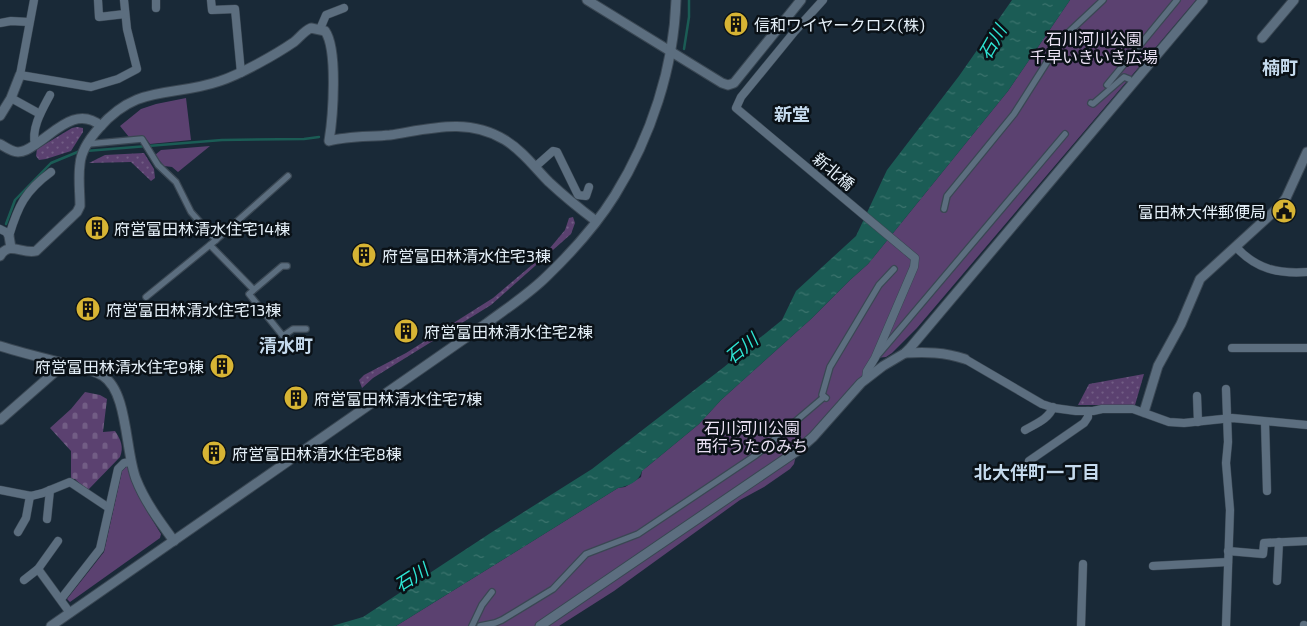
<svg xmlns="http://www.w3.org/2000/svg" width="1307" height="626" viewBox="0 0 1307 626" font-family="'Exo 2','Noto Sans JP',sans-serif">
<defs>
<pattern id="grass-dots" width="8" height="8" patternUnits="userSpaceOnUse" patternTransform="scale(1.25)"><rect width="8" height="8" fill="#5b4170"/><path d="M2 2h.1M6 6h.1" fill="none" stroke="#725d85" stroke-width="1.8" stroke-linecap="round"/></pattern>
<pattern id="cemetery-stones" width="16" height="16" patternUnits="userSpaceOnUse" patternTransform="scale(1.25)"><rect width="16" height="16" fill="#5b4170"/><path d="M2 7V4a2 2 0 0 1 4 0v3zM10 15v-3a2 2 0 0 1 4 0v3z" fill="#725d85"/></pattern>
<pattern id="water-ripples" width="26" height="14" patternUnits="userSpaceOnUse" patternTransform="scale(1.25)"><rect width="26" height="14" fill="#1b5c55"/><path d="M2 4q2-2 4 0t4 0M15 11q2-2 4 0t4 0" fill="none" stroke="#3c746e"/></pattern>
</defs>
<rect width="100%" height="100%" fill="#192937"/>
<!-- grass -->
<g fill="url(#grass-dots)">
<path d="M77 127 83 128V132L71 151 46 159 39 160 36 156 37 149 72 128Z"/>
<path d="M144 153 154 169 155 178 151 181 131 162 89 163 105 155Z"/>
<path d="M573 217 575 223 571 234 491 305 373 378 362 388 359 380 364 375 406 353 493 298 545 254 565 230 569 218Z"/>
<path d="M1144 374 1135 405H1078L1089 384Z"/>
</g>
<!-- cemetery -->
<path fill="url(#cemetery-stones)" d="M85 392 100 395 107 399 103 432 115 431C121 440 124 447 120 457L87 491 75 479H71V451L50 428 71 409Z"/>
<!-- park -->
<g fill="#5b4170">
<path d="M1070 0H1196L917 328 892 353 886 357 875 358 865 375 797 451 794 464 790 469 764 487 740 500 614 591 559 626H396L618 488 625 487 641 477 642 471 699 424 721 400 811 319 850 280 868 264 1008 91Z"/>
<path d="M186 98 191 140 150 144 144 136 129 137 120 126 141 109 156 104Z"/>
<path d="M210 146 178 172 172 167 164 166 155 155 161 150Z"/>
<path d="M127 466 148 513 161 534 160 538 70 602 67 599 104 552 122 471Z"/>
</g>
<!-- water -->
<path fill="url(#water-ripples)" d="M1012 0H1070L1008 91 868 264 850 280 811 319 721 400 699 424 642 471C639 482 628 486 618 488L396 626H332L363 617 492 532 592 469 724 367 782 320 796 291 856 236 887 170 959 76Z"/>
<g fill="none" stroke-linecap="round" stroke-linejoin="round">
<!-- stream -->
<g stroke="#1b5c55" stroke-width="2.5">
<path d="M684 49 689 17V0"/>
<path d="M86 151 222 140 304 139 319 137"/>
<path d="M6 224 15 200 51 163 80 151"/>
</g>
<defs>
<g id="pedestrian">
<path d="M1107 85 1177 0"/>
<path d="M1091 103 1093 104 1124 77 1129 79"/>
<path d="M88 144 142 139 158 165 176 182 191 212 216 240"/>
<path d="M944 209 947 196 1014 114 1056 48 1070 31 1103 0"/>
<path d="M210 245 253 289"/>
<path d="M287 266H282L249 294 283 336 293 329H306"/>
<path d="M146 297 216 240 288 176"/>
<path d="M878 355 1065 134"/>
<path d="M826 398 822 395 830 367 879 285 894 269"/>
<path d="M472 626 482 605 492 592"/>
<path d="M480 626 495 623 502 620 553 589 586 554 638 534 756 455 824 397"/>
</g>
<g id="minor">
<path d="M34 0 20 75 91 87 118 79 137 69 127 29 124 0"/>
<path d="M98 0 99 17 125 14"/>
<path d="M156 0V8"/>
<path d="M211 0 212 10 235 9 241 73"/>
<path d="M823 0 795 31 741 97 736 108 915 258 914 267 875 358 867 371 866 379"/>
<path d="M0 23 11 21 29 22"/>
<path d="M320 29 326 15 344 8"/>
<path d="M11 98 40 114"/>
<path d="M35 145C31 128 42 110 50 95"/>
<path d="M535 167 553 151 557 152 578 195 586 196 589 187"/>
<path d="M0 229 6 232 9 236C18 206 25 191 51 172"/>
<path d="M1236 247C1256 269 1278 274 1307 272"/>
<path d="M1232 348H1307"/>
<path d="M965 359 1042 404 1054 408 1076 411H1093L1102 409H1133L1169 422 1184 423 1232 418 1307 425"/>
<path d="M1226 389 1228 442 1226 463 1230 510 1226 626"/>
<path d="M1197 396 1198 422"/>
<path d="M1265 422 1267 491"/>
<path d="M1025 430C1035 424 1049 419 1053 407"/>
<path d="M1029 461 1084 423 1088 417V411"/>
<path d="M0 490 31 496 43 493 70 482 109 508"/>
<path d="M47 519 50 490"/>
<path d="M18 532 26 518 30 496"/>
<path d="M1228 551 1263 554 1264 543 1307 541"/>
<path d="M1153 566 1228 562"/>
<path d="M38 569 70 613"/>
<path d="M24 580 38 569 58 541"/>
<path d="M1277 581 1279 542"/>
<path d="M61 599 100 549 118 469 124 463 130 462"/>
<path d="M1304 625V626"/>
<path d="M1081 626 1083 564"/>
</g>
<g id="tertiary">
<path d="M587 0 722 83 728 85 734 83 801 0"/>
<path d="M1262 38 1294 0"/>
<path d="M0 116 11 98 20 75"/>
<path d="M0 144C5 147 12 152 18 152 25 152 30 148 36 144 56 131 77 106 101 126"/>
<path d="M9 236 11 248"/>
<path d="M0 256C9 240 23 255 36 251L77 212 80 206C80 192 78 178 80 164 81 151 91 137 99 128 138 83 171 98 220 81 241 74 275 55 294 42 300 37 304 31 311 28L325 31C338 49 333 117 329 141 348 136 370 137 390 135 429 129 468 117 505 140 523 151 535 168 549 182 564 196 580 209 596 221"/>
<path d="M0 346C19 352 39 357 59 362 74 366 90 368 103 376 128 392 125 451 136 479 145 502 160 522 174 541"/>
<path d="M905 353C926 352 944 352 965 359"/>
<path d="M1144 412 1158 366 1181 324 1200 279 1280 206 1286 198 1307 152"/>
<path d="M0 420 64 364"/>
<path d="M51 626 487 323C507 308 529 294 547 276 572 252 597 224 615 195 651 137 674 67 676 0"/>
<path d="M540 626 797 451 813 437 861 383 883 366 905 353 910 348 1203 0"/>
</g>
</defs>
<!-- pedestrian casing -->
<use href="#pedestrian" stroke="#3a4753" stroke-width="8"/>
<!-- minor casing -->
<use href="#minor" stroke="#3a4753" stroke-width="9"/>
<!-- tertiary casing -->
<use href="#tertiary" stroke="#3a4753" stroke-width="11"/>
<!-- pedestrian -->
<use href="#pedestrian" stroke="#5c6e7f" stroke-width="5.5"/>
<!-- minor -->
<use href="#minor" stroke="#5c6e7f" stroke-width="8"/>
<!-- tertiary -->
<use href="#tertiary" stroke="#5c6e7f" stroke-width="9"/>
</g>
<!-- icons -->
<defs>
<symbol id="building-disc" viewBox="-11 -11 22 22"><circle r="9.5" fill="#d7b434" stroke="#0a1117"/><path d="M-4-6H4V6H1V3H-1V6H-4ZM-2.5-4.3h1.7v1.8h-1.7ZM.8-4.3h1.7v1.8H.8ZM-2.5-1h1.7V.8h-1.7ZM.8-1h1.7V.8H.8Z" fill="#111"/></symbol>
<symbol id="civic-disc" viewBox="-11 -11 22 22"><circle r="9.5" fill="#d7b434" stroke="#0a1117"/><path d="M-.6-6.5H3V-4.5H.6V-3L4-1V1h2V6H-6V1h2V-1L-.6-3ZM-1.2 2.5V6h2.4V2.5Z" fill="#111"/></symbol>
</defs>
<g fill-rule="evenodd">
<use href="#building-disc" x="722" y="10" width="28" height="28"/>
<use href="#civic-disc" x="1270" y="197" width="28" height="28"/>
<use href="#building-disc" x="83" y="214" width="28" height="28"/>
<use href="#building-disc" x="350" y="241" width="28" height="28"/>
<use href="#building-disc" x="74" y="295" width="28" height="28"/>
<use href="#building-disc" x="392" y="317" width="28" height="28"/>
<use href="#building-disc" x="208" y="352" width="28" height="28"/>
<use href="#building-disc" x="282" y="384" width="28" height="28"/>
<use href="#building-disc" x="200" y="439" width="28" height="28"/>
</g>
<g text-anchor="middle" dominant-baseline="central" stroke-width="5" stroke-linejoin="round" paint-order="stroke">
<!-- poi labels -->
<g font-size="16" fill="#e5f0f9" stroke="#0a1117" text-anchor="start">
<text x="754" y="24">信和ワイヤークロス(株)</text>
<text x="1266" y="211" text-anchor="end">富田林大伴郵便局</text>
<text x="114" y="228">府営富田林清水住宅14棟</text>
<text x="382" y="255">府営富田林清水住宅3棟</text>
<text x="106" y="309">府営富田林清水住宅13棟</text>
<text x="424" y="331">府営富田林清水住宅2棟</text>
<text x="204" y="366" text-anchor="end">府営富田林清水住宅9棟</text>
<text x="314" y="398">府営富田林清水住宅7棟</text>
<text x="232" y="453">府営富田林清水住宅8棟</text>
</g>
<!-- park labels -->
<g font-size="16" fill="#e9e0f3" stroke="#0a1117">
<text x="1094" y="38">石川河川公園<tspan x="1094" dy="18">千早いきいき広場</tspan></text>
<text x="752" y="427">石川河川公園<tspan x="752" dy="18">西行うたのみち</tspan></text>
</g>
<!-- street labels -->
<g font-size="16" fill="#e5f0f9" stroke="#0a1117">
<text transform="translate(834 171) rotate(40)">新北橋</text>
</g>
<!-- water labels -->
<g font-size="18" font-style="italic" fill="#2ee4d3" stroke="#0a1117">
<text transform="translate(992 42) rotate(-60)">石川</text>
<text transform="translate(741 348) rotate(-39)">石川</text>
<text transform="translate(411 577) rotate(-32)">石川</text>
</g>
<!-- neighbourhood labels -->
<g font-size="18" font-weight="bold" fill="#c5daed" stroke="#0a1117">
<text x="1280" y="67">楠町</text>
<text x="792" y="114">新堂</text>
<text x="286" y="345">清水町</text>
<text x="1037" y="472">北大伴町一丁目</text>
</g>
</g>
</svg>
